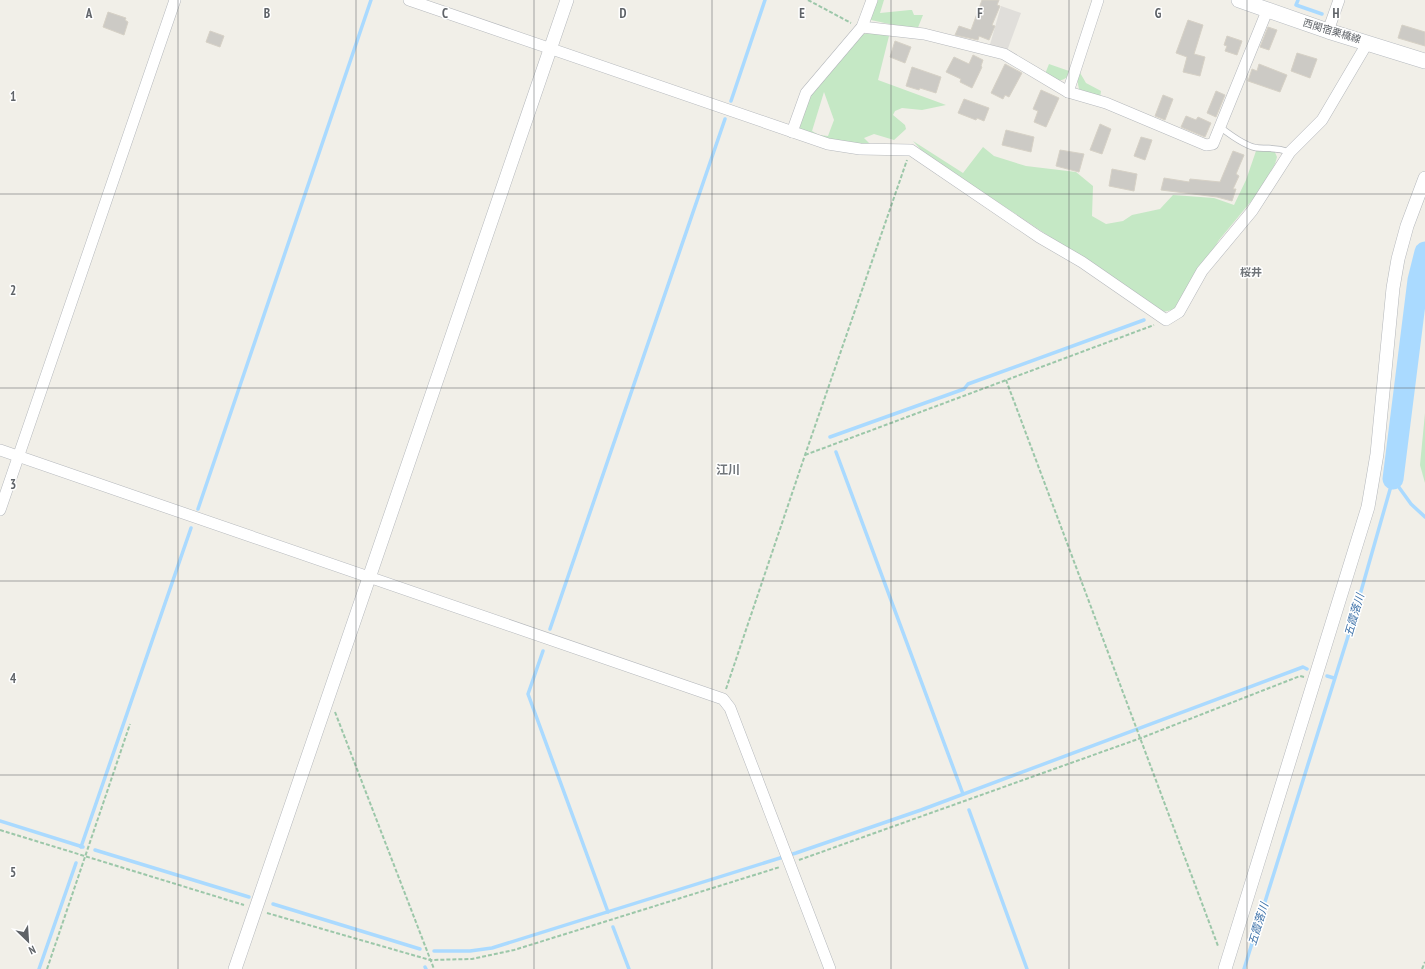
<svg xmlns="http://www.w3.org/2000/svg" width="1425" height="969" viewBox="0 0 1425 969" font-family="'PT Sans Narrow','Noto Sans JP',sans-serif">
<rect width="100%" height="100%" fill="#f1efe8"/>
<!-- industrial -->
<path fill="#e0deda" d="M1001 6 1021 13 1007 51 989 48Z"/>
<!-- green -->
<g fill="#c5e8c5" fill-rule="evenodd">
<path d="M876 0H884L880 13 910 10H912L914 15H923L917 30 871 20 872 11Z"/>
<path d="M870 32H890L878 80 946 105 922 110 902 108 895 111 893 115 905 125 906 129 894 140 874 134 864 138 872 146 826 141 801 132 798 123 807 99 862 35ZM824 92 834 120 828 136 819 135 812 131Z"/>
<path d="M1049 64 1069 71 1067 77C1059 84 1053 78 1045 74Z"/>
<path d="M1079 71 1086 83 1101 91 1100 98 1079 89 1077 79Z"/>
<path d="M913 141 963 173 983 147 994 156 1026 166 1076 172 1093 186 1092 216 1106 224 1123 221 1132 215 1160 209 1173 195 1214 198 1234 205 1246 180 1256 151 1274 150 1277 157 1275 164 1258 193 1219 240 1177 309 1163 312 960 177 921 150Z"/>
<path d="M1425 413V483L1420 465Z"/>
</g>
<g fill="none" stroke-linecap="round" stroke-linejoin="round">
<!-- stream -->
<g stroke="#aadaff" stroke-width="3.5">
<path d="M1298 0 1296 5 1322 14"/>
<path d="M731 101 765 0"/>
<path d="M830 437 964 389 968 384 1144 320"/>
<path d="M836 452 963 794"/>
<path d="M1393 479 1411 504 1425 517"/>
<path d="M198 509 371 0"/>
<path d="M550 629 725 119"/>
<path d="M543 651 528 694 608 912"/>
<path d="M1327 676 1334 678"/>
<path d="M969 810 1027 969"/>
<path d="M0 821 83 847"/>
<path d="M81 847 191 528"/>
<path d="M95 850 249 897"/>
<path d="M273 904 420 949"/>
<path d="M613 927 629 969"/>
<path d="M434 951H470L492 948 796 853 921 810 1303 667 1307 669"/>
<path d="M425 967 426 969"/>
<path d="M39 969 76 863"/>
<path d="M1244 969 1350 630 1393 479"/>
</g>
<!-- river -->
<path stroke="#aadaff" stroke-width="21" d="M1393 479 1418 280 1425 252"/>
</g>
<!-- building -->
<g fill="#cccac5" stroke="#d6d1c6">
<path d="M982 0H999L997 5 1000 6 992 25 995 26 989 40 979 36 978 40 955 35 959 26 971 30Z"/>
<path d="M108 12 126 18 125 20 128 22 124 35 103 27Z"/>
<path d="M1188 20 1203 25 1194 54 1205 57 1200 76 1183 72 1187 57 1176 53Z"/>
<path d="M1402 25 1425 32V46L1398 38Z"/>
<path d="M1268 27 1277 30 1269 50 1260 47Z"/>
<path d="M210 31 224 36 220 47 206 42Z"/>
<path d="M1227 36 1242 41 1237 55 1225 51 1227 46 1224 45Z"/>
<path d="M895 41 911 47 905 63 890 57Z"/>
<path d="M1297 53 1317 59 1310 78 1291 71Z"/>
<path d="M973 55 983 60 981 66 982 67 972 88 960 82 961 79 946 72 954 57 969 64Z"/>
<path d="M1005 64 1022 73 1009 97 1005 95 1003 99 991 93Z"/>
<path d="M1259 64 1287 75 1280 92 1248 81 1252 69 1257 71Z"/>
<path d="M912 67 941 77 936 93 920 88 919 90 906 86Z"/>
<path d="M1041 90 1059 98 1046 127 1034 122 1038 111 1033 109Z"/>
<path d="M1216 91 1225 95 1216 117 1207 113Z"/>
<path d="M1163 95 1173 99 1165 120 1155 116Z"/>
<path d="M964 99 989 108 984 121 977 118 976 120 958 113Z"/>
<path d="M1186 116 1196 120 1198 117 1211 123 1205 137 1181 127Z"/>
<path d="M1100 124 1111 129 1102 154 1090 150Z"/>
<path d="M1006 130 1034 137 1031 152 1002 145Z"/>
<path d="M1141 137 1152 140 1145 160 1134 156Z"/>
<path d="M1060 150 1084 154 1079 172 1056 166Z"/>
<path d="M1233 151 1244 155 1236 174 1239 176 1233 189H1236L1232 201 1217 197 1161 190 1164 178 1189 182 1190 179 1220 182Z"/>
<path d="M1112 169 1137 174 1134 191 1109 186Z"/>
</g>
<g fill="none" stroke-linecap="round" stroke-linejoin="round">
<defs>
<path id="service" d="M1220 127C1229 134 1248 148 1259 148 1273 149 1275 147 1290 152"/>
<g id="minor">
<path d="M409 0 828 144 860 149 911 150 1039 237 1082 262 1166 320 1179 312 1202 271 1252 211 1290 152 1322 120 1368 42"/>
<path d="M862 27 924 34 1004 54 1068 92 1106 103 1206 145 1213 144 1267 11"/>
<path d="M1328 31 1339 0"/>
<path d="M1068 92 1098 0"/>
<path d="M792 132 806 93 862 27 872 0"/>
<path d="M0 450 723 699 730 708 830 969"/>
<path d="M0 510 175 0"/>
</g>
<g id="tertiary">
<path d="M235 969 567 0"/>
<path d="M1225 969 1368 507 1377 454 1393 288 1398 259 1407 226 1425 178"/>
</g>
<path id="secondary" d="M1239 0 1328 31 1425 61"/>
</defs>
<!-- service casing -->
<use href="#service" stroke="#b5b8bc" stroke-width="7"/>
<!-- minor casing -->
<use href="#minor" stroke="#b5b8bc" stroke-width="12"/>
<!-- tertiary casing -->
<use href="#tertiary" stroke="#b5b8bc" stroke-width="14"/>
<!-- secondary casing -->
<use href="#secondary" stroke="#b6babf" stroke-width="16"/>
<!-- path -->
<g stroke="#9cc7a9" stroke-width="2" stroke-dasharray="4 2" stroke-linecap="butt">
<path d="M808 0 851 23"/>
<path d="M1006 380 1218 946"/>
<path d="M805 455 1154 325"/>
<path d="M726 689 805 455 907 160"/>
<path d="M335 712 434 969"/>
<path d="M0 830 244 905"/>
<path d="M799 860 1141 738 1300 676 1304 677"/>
<path d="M267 913 430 960 472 959 514 950 780 867"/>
<path d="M47 969 130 724"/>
<path d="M1422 969 1425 962"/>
</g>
<!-- service -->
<use href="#service" stroke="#fff" stroke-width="5.5"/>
<!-- minor -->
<use href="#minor" stroke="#fff" stroke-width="11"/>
<!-- tertiary -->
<use href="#tertiary" stroke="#fff" stroke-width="13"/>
<!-- secondary -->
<use href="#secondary" stroke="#fff" stroke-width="15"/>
</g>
<!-- grid -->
<path fill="none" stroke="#5f6368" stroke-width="1" stroke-opacity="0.55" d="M178 0V969M356 0V969M534 0V969M712 0V969M891 0V969M1069 0V969M1247 0V969M0 194H1425M0 388H1425M0 581H1425M0 775H1425"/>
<g text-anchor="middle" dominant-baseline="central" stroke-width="3" stroke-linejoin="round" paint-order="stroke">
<!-- street labels -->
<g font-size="10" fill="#5f6368" stroke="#fff">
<text transform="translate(1332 31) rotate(17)">西関宿栗橋線</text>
</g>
<!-- neighbourhood labels -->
<g font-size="11" font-weight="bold" fill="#70757a" stroke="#fff">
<text x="1251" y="272">桜井</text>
</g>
<!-- water labels -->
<g font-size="11" font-style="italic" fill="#4174aa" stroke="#fff">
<text transform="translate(1354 615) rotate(-74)">五霞落川</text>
<text transform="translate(1258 924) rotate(-73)">五霞落川</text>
</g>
<!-- quarter labels -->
<g font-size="12" font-weight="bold" fill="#70757a" stroke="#fff">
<text x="728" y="469">江川</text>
</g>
</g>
<g font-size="13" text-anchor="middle" font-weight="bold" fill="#5f6368" stroke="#fff" stroke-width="3" stroke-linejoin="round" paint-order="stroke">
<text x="89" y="18">A</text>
<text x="267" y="18">B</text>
<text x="445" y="18">C</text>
<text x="623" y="18">D</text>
<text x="802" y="18">E</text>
<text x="980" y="18">F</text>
<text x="1158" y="18">G</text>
<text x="1336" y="18">H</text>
<text x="13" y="101">1</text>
<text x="13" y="295">2</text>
<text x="13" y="489">3</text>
<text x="13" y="683">4</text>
<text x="13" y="877">5</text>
</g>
<!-- north arrow -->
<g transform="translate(28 941) rotate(155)" stroke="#ffffff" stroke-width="3" paint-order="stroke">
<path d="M0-3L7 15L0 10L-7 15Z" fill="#5f6368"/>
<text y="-6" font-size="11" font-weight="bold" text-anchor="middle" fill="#5f6368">N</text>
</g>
</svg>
